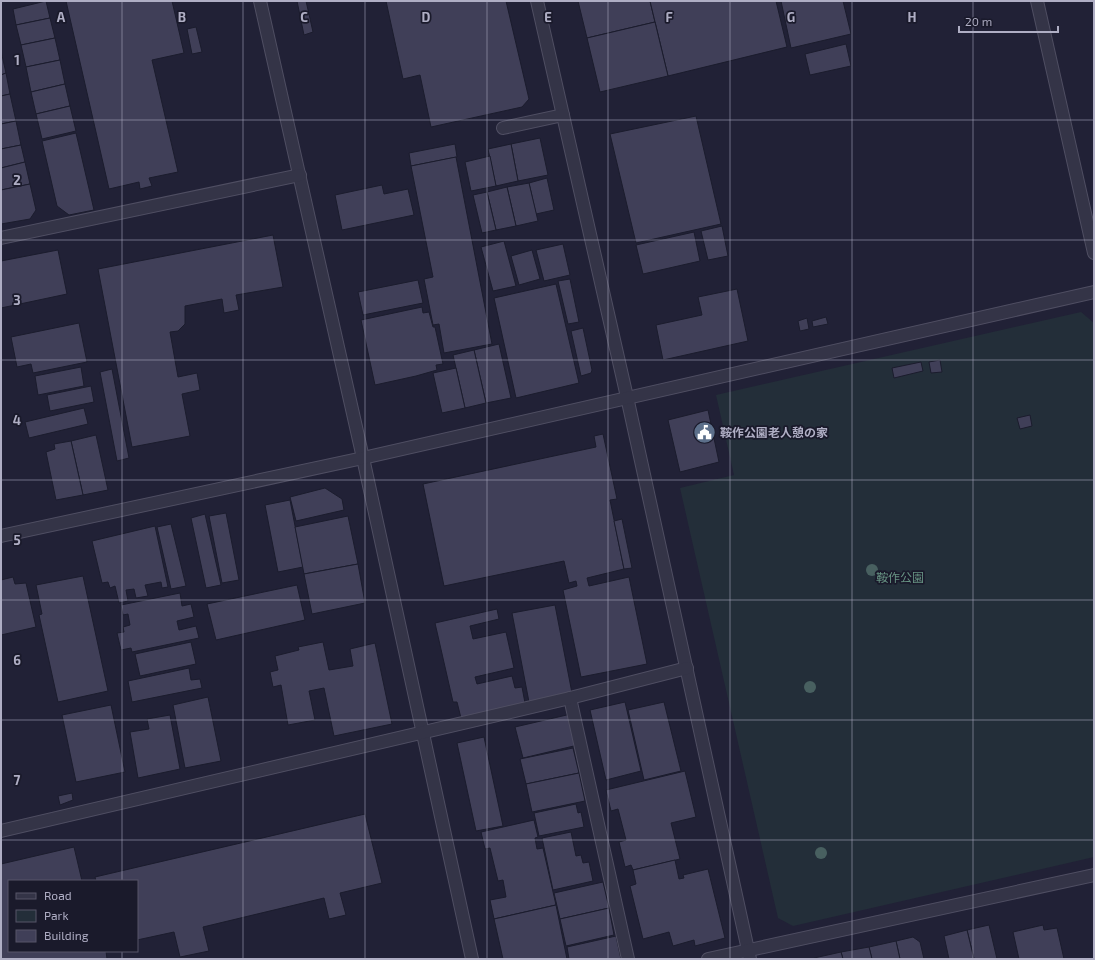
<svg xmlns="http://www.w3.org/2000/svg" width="1095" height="960" viewBox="0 0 1095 960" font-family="'Exo 2','Noto Sans JP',sans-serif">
<rect width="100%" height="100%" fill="#212136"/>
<!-- green -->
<path fill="#232e39" d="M1081 312 1094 323V857L793 926 778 918 680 488 734 475 716 395Z"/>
<!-- building -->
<g fill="#403f58" stroke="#1b1c2d">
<path d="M46 1 50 18 16 25 13 9Z"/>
<path d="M66 1H172L184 53 152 60 178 172 149 178 152 186 140 189 139 182 109 189Z"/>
<path d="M297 1H306L313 32 304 35Z"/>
<path d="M386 1H506L529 99 522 107 431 127 420 75 403 79Z"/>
<path d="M578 1H650L655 22 587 38Z"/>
<path d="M650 1H776L787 47 668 76Z"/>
<path d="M781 1H843L851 34 791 48Z"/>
<path d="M50 18 55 38 21 45 16 25Z"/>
<path d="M655 22 668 76 600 92 587 38Z"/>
<path d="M196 27 202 52 192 54 187 29Z"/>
<path d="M55 38 60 60 26 67 21 45Z"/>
<path d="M846 44 851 66 810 75 805 54Z"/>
<path d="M1 51 6 73 1 75Z"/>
<path d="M60 60 65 84 31 92 26 67Z"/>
<path d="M6 73 10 94 1 96V75Z"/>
<path d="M65 84 70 106 36 114 31 92Z"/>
<path d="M10 94 16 121 1 124V96Z"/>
<path d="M70 106 76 131 42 139 36 114Z"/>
<path d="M696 116 721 224 636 243 610 134Z"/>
<path d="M16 121 21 145 1 149V124Z"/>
<path d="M76 133 94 210 69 215 57 206 42 141Z"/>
<path d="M540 138 548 175 518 181 511 144Z"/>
<path d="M455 144 457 157 411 166 409 153Z"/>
<path d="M511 144 518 181 496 186 488 149Z"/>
<path d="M21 145 25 162 1 168V149Z"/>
<path d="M490 156 496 186 471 191 465 162Z"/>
<path d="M456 157 492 344 444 353 439 324 433 325 424 279 433 277 411 166Z"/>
<path d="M25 162 30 184 1 190V168Z"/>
<path d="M547 178 554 210 536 214 529 183Z"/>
<path d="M529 183 538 221 516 226 507 187Z"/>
<path d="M30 184 36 210 30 219 1 224V190Z"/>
<path d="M382 185 384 194 408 189 414 215 342 230 335 195Z"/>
<path d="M507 187 516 226 496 230 487 192Z"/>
<path d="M487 192 496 230 482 233 473 195Z"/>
<path d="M722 226 728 256 708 260 701 231Z"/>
<path d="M694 232 700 261 643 274 636 245Z"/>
<path d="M273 235 283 287 236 295 239 310 224 313 222 299 185 306V324L178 331 170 332 178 377 197 373 200 390 182 394 190 436 132 447 98 269Z"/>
<path d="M504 241 516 286 493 291 481 247Z"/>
<path d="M563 244 570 275 544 281 536 250Z"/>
<path d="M58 250 67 294 1 308V261Z"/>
<path d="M532 250 540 279 519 285 511 256Z"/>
<path d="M570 279 579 322 568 324 558 281Z"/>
<path d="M418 280 423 303 363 315 358 292Z"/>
<path d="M556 284 579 383 516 398 494 298Z"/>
<path d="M737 289 748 341 663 360 656 325 702 315 698 297Z"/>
<path d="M422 307 423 313 429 312 433 327H435L443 364 436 365 437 370 416 376 375 385 361 320Z"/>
<path d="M826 317 828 324 813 327 812 321Z"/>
<path d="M807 318 809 329 800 331 798 321Z"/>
<path d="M79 323 87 362 33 373 31 364 17 367 11 337Z"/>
<path d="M583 328 592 370 591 373 581 376 571 331Z"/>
<path d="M499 344 511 398 486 403 474 350Z"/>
<path d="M474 350 486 403 465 408 453 355Z"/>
<path d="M940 360 942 372 931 373 929 362Z"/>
<path d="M921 362 923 371 894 378 892 368Z"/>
<path d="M81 367 84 386 38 395 35 376Z"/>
<path d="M456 368 465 408 442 413 433 373Z"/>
<path d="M112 369 129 458 117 461 100 372Z"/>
<path d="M91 386 94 402 50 411 47 395Z"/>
<path d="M84 408 88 424 29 438 25 422Z"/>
<path d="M708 410 719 462 680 472 668 420Z"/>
<path d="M1030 415 1032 426 1020 429 1017 418Z"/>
<path d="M603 434 617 499 610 500 624 569 587 578 589 586 629 577 647 664 581 677 563 590 577 586 576 581 569 583 564 561 444 586 423 484 596 447 594 436Z"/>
<path d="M96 435 108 490 83 495 71 441Z"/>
<path d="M71 441 83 495 56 500 46 452 55 449 54 444Z"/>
<path d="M325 488 342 499 344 510 296 521 290 497Z"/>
<path d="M290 500 303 567 278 572 265 505Z"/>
<path d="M226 513 239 580 222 583 209 516Z"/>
<path d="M205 514 221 585 206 588 191 518Z"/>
<path d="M348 516 358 564 304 574 295 527Z"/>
<path d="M622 519 632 568 624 569 614 521Z"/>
<path d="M171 524 186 586 171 589 157 527Z"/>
<path d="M155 526 168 587 162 588 161 582 145 585 148 596 136 598 134 589 126 590 128 601 119 603 115 586 110 588 108 582 102 583 92 541Z"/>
<path d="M358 564 365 603 312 614 304 574Z"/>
<path d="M83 576 108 691 58 702 39 615 42 614 36 585Z"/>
<path d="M13 577 15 584 26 583 36 627 1 635V580Z"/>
<path d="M297 585 305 620 216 640 207 604Z"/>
<path d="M180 593 182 606 191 604 194 617 177 621 179 630 196 626 199 638 132 652 131 648 121 650 117 633 124 632 123 627 130 625 128 614 123 615 121 605Z"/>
<path d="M555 605 572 693 529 702 512 613Z"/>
<path d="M497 609 499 619 470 626 473 639 506 632 514 668 475 677 477 684 512 676 515 688 522 687 525 703 461 718 457 702H453L435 623Z"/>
<path d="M191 642 196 664 140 676 135 654Z"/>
<path d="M323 642 329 670 353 666 350 649 375 643 392 724 334 736 324 688 309 691 315 720 288 725 281 685 273 687 270 672 278 670 275 656 299 650 298 647Z"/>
<path d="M189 668 191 680 200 679 202 688 132 702 128 681Z"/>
<path d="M208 697 221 761 185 768 173 705Z"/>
<path d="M625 702 641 771 606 780 590 710Z"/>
<path d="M664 702 681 771 644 780 628 710Z"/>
<path d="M111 705 125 772 76 782 62 715Z"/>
<path d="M571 714 578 745 523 758 515 727Z"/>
<path d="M170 715 180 769 138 778 130 732 149 729 147 719Z"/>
<path d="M484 737 503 826 476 831 457 743Z"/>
<path d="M573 748 579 773 526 784 520 759Z"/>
<path d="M685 771 696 817 671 823 680 859 633 870 631 865 625 867 619 842 626 840 618 809 611 811 606 790Z"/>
<path d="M579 773 585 801 532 812 526 784Z"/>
<path d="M72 793 73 800 60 805 58 796Z"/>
<path d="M576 804 578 813 581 812 584 827 539 836 534 813Z"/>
<path d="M365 814 382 883 340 893 346 915 329 919 324 898 203 927 209 951 180 957 174 932 137 940V881H96L95 877Z"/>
<path d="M534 820 538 837 535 838 537 849 543 848 556 905 494 919 490 900 506 897 503 880 498 881 490 848 485 849 481 832Z"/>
<path d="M571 832 576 856 581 855 583 863 589 862 593 881 553 890 542 838Z"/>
<path d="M74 847 82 881H9V951H106L107 959H1V864Z"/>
<path d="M675 860 679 879 684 878 683 875 708 869 725 938 695 946 694 940 673 946 669 932 643 939 630 886 636 884 633 870Z"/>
<path d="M603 882 609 908 560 919 554 893Z"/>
<path d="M556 905 567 959H503L494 919Z"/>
<path d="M609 908 614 935 566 946 560 919Z"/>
<path d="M989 925 997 959H974L967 930Z"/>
<path d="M1043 925 1044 930 1057 928 1064 959H1019L1013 932Z"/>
<path d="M967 930 974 959H949L944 936Z"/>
<path d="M616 936 621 959H569L567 947Z"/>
<path d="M913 937 920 942 924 959H900L896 941Z"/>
<path d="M896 941 900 959H872L869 947Z"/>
<path d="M869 947 872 959H843L841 952Z"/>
<path d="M841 952 843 959H815L814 958Z"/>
</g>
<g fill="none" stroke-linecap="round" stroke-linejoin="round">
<defs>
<g id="minor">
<path d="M260 1 363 458 472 959"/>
<path d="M537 1 627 397 750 959"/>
<path d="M1037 1 1094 253"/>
<path d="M503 128 563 115"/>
<path d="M1 238 300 175"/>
<path d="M1 536 363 458 1094 292"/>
<path d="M570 698 628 959"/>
<path d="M1 831 570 698 687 668"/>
<path d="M708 959 1094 875"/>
</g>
</defs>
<!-- minor casing -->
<use href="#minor" stroke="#4f4e62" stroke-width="14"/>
<!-- minor -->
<use href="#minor" stroke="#343447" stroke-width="12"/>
</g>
<!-- trees -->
<g fill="#486060">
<circle cx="872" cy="570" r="6"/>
<circle cx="810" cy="687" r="6"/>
<circle cx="821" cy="853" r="6"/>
</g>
<!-- grid -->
<path fill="none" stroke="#afaec4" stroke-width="1" stroke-opacity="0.55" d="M122 1V881M243 1V959M365 1V959M487 1V959M608 1V959M730 1V959M852 1V959M973 1V959M1 120H1094M1 240H1094M1 360H1094M1 480H1094M1 600H1094M1 720H1094M1 840H1094M122 951V959"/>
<!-- icons -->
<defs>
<symbol id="civic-disc" viewBox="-11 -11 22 22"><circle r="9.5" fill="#5c6f8a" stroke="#1a1a2b"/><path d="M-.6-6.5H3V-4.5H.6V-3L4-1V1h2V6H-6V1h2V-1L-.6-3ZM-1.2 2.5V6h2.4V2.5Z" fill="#fff"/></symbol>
</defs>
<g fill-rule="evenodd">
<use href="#civic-disc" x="692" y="420" width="25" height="25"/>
</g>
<g text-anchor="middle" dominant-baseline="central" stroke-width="3.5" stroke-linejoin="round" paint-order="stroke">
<!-- poi labels -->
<g font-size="12" font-weight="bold" fill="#afaec4" stroke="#1a1a2b" text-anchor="start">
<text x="720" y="432">鞍作公園老人憩の家</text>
</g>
<!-- park labels -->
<g font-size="12" fill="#679383" stroke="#1a1a2b">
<text x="900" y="577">鞍作公園</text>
</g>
</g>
<g font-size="13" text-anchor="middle" font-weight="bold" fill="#afaec4" stroke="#1a1a2b" stroke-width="3.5" stroke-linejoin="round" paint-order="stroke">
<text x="61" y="22">A</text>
<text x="182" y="22">B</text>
<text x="304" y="22">C</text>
<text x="426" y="22">D</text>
<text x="548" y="22">E</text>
<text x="669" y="22">F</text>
<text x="791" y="22">G</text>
<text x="912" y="22">H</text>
<text x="17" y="65">1</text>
<text x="17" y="185">2</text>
<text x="17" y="305">3</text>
<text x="17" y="425">4</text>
<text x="17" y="545">5</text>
<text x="17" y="665">6</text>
<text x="17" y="785">7</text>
</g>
<!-- border -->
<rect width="1095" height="960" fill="none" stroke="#afaec4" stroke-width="4"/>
<!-- legend -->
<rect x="8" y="880" width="130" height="72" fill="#1a1a2b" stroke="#565568"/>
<rect x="16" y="893" width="20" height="6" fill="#343447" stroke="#565568"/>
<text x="44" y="900" font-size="12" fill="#afaec4">Road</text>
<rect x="16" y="910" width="20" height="12" fill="#232e39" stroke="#565568"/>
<text x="44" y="920" font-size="12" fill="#afaec4">Park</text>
<rect x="16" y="930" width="20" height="12" fill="#403f58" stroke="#565568"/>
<text x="44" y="940" font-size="12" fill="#afaec4">Building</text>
<!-- scale -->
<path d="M959 26v6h99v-6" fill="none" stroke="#afaec4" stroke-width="2"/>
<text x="965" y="26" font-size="12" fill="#afaec4" stroke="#1a1a2b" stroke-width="3" paint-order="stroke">20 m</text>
</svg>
